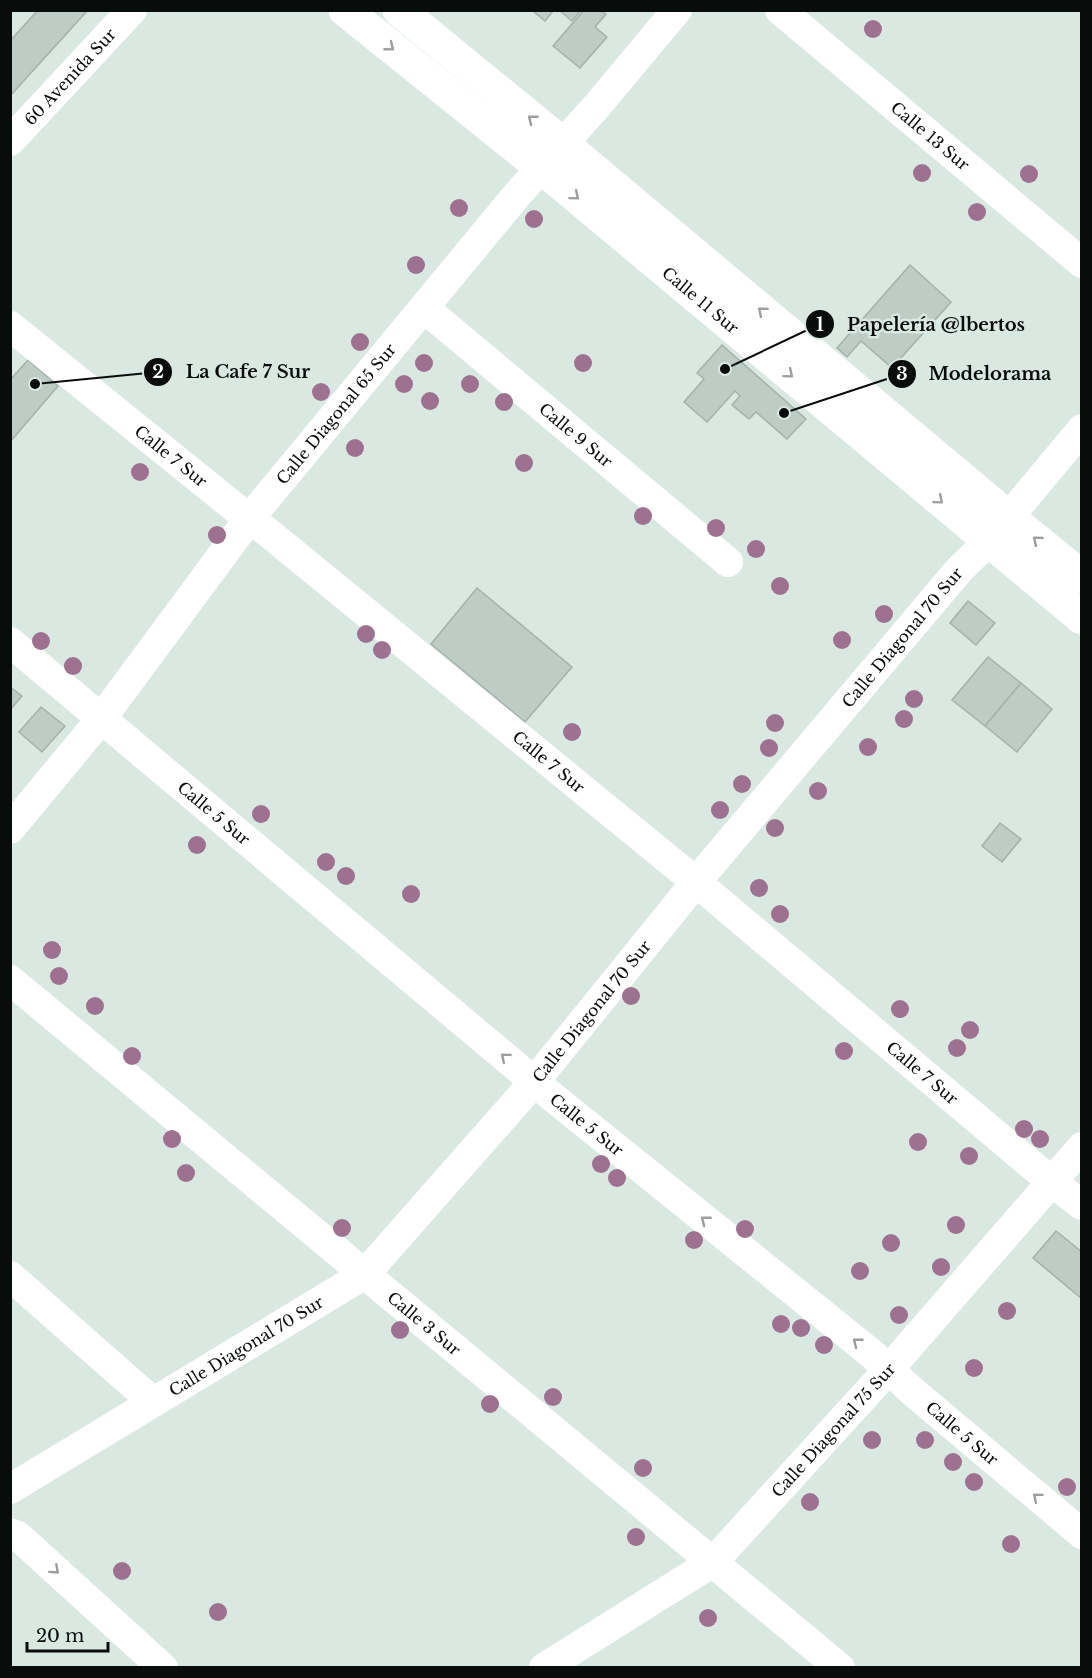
<svg xmlns="http://www.w3.org/2000/svg" width="1092" height="1678" viewBox="0 0 1092 1678" font-family="'Libre Baskerville',serif">
<rect width="100%" height="100%" fill="#d9e9e2"/>
<!-- building -->
<g fill="#bdccc5" stroke="#a3b2ab" stroke-width="1.5">
<path d="M38 10H88L10 96V41Z"/>
<path d="M536 10H554L545 21 534 12Z"/>
<path d="M559 10H581L572 21Z"/>
<path d="M584 10H601L606 14 595 27 607 37 580 68 553 46Z"/>
<path d="M910 265 951 302 892 368 861 341 847 357 837 348Z"/>
<path d="M722 345 806 419 787 439 756 412 749 419 732 405 740 396 735 391 707 422 684 402 704 379 697 373Z"/>
<path d="M28 360 58 386 10 442V380Z"/>
<path d="M477 588 572 667 525 722 431 644Z"/>
<path d="M968 601 995 623 976 645 950 623Z"/>
<path d="M988 657 1021 683 985 726 952 700Z"/>
<path d="M1021 683 1052 709 1017 752 985 726Z"/>
<path d="M10 687 22 696 10 710Z"/>
<path d="M41 707 65 726 42 752 19 732Z"/>
<path d="M1000 823 1021 839 1002 862 982 846Z"/>
<path d="M1056 1231 1082 1252V1299L1033 1258Z"/>
</g>
<g fill="none" stroke-linecap="round" stroke-linejoin="round">
<!-- street -->
<g stroke="#fff" stroke-width="30">
<path id="s1" d="M780 10 1082 263"/>
<path id="s2" d="M10 141 132 10"/>
<path id="s3" d="M424 308 728 562"/>
<path id="s4" d="M10 326 249 519 265 530 696 882 1052 1182 1082 1205"/>
<path id="s5" d="M10 642 555 1099 872 1354 912 1391 1082 1534"/>
<path id="s6" d="M10 829 101 719 249 519 516 196 596 107 677 10"/>
<path id="s7" d="M10 980 840 1668"/>
<path d="M10 1276 153 1402"/>
<path id="s8" d="M10 1489 365 1274 534 1082 696 882 959 570 989 541 1082 429"/>
<path d="M10 1533 18 1536 163 1668"/>
<path id="s9" d="M544 1668 713 1562 889 1369 1082 1147"/>
</g>
<!-- secondary -->
<g stroke="#fff" stroke-width="33">
<path id="s10" d="M345 10 542 168 1082 618"/>
<path d="M399 10 563 144 1008 517 1082 577"/>
</g>
</g>
<!-- trees -->
<g fill="#9d718f">
<circle cx="873" cy="29" r="9"/>
<circle cx="922" cy="173" r="9"/>
<circle cx="1029" cy="174" r="9"/>
<circle cx="459" cy="208" r="9"/>
<circle cx="977" cy="212" r="9"/>
<circle cx="534" cy="219" r="9"/>
<circle cx="416" cy="265" r="9"/>
<circle cx="360" cy="342" r="9"/>
<circle cx="424" cy="363" r="9"/>
<circle cx="583" cy="363" r="9"/>
<circle cx="404" cy="384" r="9"/>
<circle cx="470" cy="384" r="9"/>
<circle cx="321" cy="392" r="9"/>
<circle cx="430" cy="401" r="9"/>
<circle cx="504" cy="402" r="9"/>
<circle cx="355" cy="448" r="9"/>
<circle cx="524" cy="463" r="9"/>
<circle cx="140" cy="472" r="9"/>
<circle cx="643" cy="516" r="9"/>
<circle cx="716" cy="528" r="9"/>
<circle cx="217" cy="535" r="9"/>
<circle cx="756" cy="549" r="9"/>
<circle cx="780" cy="586" r="9"/>
<circle cx="884" cy="614" r="9"/>
<circle cx="366" cy="634" r="9"/>
<circle cx="842" cy="640" r="9"/>
<circle cx="41" cy="641" r="9"/>
<circle cx="382" cy="650" r="9"/>
<circle cx="73" cy="666" r="9"/>
<circle cx="914" cy="699" r="9"/>
<circle cx="904" cy="719" r="9"/>
<circle cx="775" cy="723" r="9"/>
<circle cx="572" cy="732" r="9"/>
<circle cx="868" cy="747" r="9"/>
<circle cx="769" cy="748" r="9"/>
<circle cx="742" cy="784" r="9"/>
<circle cx="818" cy="791" r="9"/>
<circle cx="720" cy="810" r="9"/>
<circle cx="261" cy="814" r="9"/>
<circle cx="775" cy="828" r="9"/>
<circle cx="197" cy="845" r="9"/>
<circle cx="326" cy="862" r="9"/>
<circle cx="346" cy="876" r="9"/>
<circle cx="759" cy="888" r="9"/>
<circle cx="411" cy="894" r="9"/>
<circle cx="780" cy="914" r="9"/>
<circle cx="52" cy="950" r="9"/>
<circle cx="59" cy="976" r="9"/>
<circle cx="631" cy="996" r="9"/>
<circle cx="95" cy="1006" r="9"/>
<circle cx="900" cy="1009" r="9"/>
<circle cx="970" cy="1030" r="9"/>
<circle cx="957" cy="1048" r="9"/>
<circle cx="844" cy="1051" r="9"/>
<circle cx="132" cy="1056" r="9"/>
<circle cx="1024" cy="1129" r="9"/>
<circle cx="172" cy="1139" r="9"/>
<circle cx="1040" cy="1139" r="9"/>
<circle cx="918" cy="1142" r="9"/>
<circle cx="969" cy="1156" r="9"/>
<circle cx="601" cy="1164" r="9"/>
<circle cx="186" cy="1173" r="9"/>
<circle cx="617" cy="1178" r="9"/>
<circle cx="956" cy="1225" r="9"/>
<circle cx="342" cy="1228" r="9"/>
<circle cx="745" cy="1229" r="9"/>
<circle cx="694" cy="1240" r="9"/>
<circle cx="891" cy="1243" r="9"/>
<circle cx="941" cy="1267" r="9"/>
<circle cx="860" cy="1271" r="9"/>
<circle cx="1007" cy="1311" r="9"/>
<circle cx="899" cy="1315" r="9"/>
<circle cx="781" cy="1324" r="9"/>
<circle cx="801" cy="1328" r="9"/>
<circle cx="400" cy="1330" r="9"/>
<circle cx="824" cy="1345" r="9"/>
<circle cx="974" cy="1368" r="9"/>
<circle cx="553" cy="1397" r="9"/>
<circle cx="490" cy="1404" r="9"/>
<circle cx="872" cy="1440" r="9"/>
<circle cx="925" cy="1440" r="9"/>
<circle cx="953" cy="1462" r="9"/>
<circle cx="643" cy="1468" r="9"/>
<circle cx="974" cy="1482" r="9"/>
<circle cx="1067" cy="1487" r="9"/>
<circle cx="810" cy="1502" r="9"/>
<circle cx="636" cy="1537" r="9"/>
<circle cx="1011" cy="1544" r="9"/>
<circle cx="122" cy="1571" r="9"/>
<circle cx="218" cy="1612" r="9"/>
<circle cx="708" cy="1618" r="9"/>
</g>
<!-- one-way arrows -->
<defs><path id="oneway-chevron" d="M-2-3.5L2.5 0L-2 3.5" fill="none" stroke-width="1.6" stroke-linecap="round" stroke-linejoin="round" transform="scale(1.5)"/></defs>
<g stroke="#9c9e9d">
<use href="#oneway-chevron" transform="translate(390 47) rotate(39)"/>
<use href="#oneway-chevron" transform="translate(532 119) rotate(-141)"/>
<use href="#oneway-chevron" transform="translate(575 196) rotate(40)"/>
<use href="#oneway-chevron" transform="translate(762 311) rotate(-140)"/>
<use href="#oneway-chevron" transform="translate(789 374) rotate(40)"/>
<use href="#oneway-chevron" transform="translate(939 500) rotate(40)"/>
<use href="#oneway-chevron" transform="translate(1037 540) rotate(-140)"/>
<use href="#oneway-chevron" transform="translate(505 1057) rotate(-140)"/>
<use href="#oneway-chevron" transform="translate(705 1220) rotate(-141)"/>
<use href="#oneway-chevron" transform="translate(857 1342) rotate(-141)"/>
<use href="#oneway-chevron" transform="translate(1037 1497) rotate(-140)"/>
<use href="#oneway-chevron" transform="translate(55 1570) rotate(42)"/>
</g>
<g text-anchor="middle" dominant-baseline="central" stroke-width="5" stroke-linejoin="round" paint-order="stroke">
<!-- street labels -->
<g font-size="16" fill="#080d0b" stroke="#d9e9e2">
<text stroke="none"><textPath href="#s2" startOffset="88">60 Avenida Sur</textPath></text>
<text stroke="none"><textPath href="#s1" startOffset="196">Calle 13 Sur</textPath></text>
<text stroke="none"><textPath href="#s10" startOffset="459">Calle 11 Sur</textPath></text>
<text stroke="none"><textPath href="#s6" startOffset="528">Calle Diagonal 65 Sur</textPath></text>
<text stroke="none"><textPath href="#s3" startOffset="198">Calle 9 Sur</textPath></text>
<text stroke="none"><textPath href="#s4" startOffset="207">Calle 7 Sur</textPath></text>
<text stroke="none"><textPath href="#s8" startOffset="1248">Calle Diagonal 70 Sur</textPath></text>
<text stroke="none"><textPath href="#s4" startOffset="693">Calle 7 Sur</textPath></text>
<text stroke="none"><textPath href="#s5" startOffset="266">Calle 5 Sur</textPath></text>
<text stroke="none"><textPath href="#s8" startOffset="762">Calle Diagonal 70 Sur</textPath></text>
<text stroke="none"><textPath href="#s4" startOffset="1179">Calle 7 Sur</textPath></text>
<text stroke="none"><textPath href="#s5" startOffset="752">Calle 5 Sur</textPath></text>
<text stroke="none"><textPath href="#s7" startOffset="538">Calle 3 Sur</textPath></text>
<text stroke="none"><textPath href="#s8" startOffset="276">Calle Diagonal 70 Sur</textPath></text>
<text stroke="none"><textPath href="#s9" startOffset="378">Calle Diagonal 75 Sur</textPath></text>
<text stroke="none"><textPath href="#s5" startOffset="1238">Calle 5 Sur</textPath></text>
</g>
</g>
<!-- callouts -->
<path fill="none" stroke="#080d0b" stroke-width="2" d="M725 369L820 324M35 384L158 372M784 413L902 374"/>
<g fill="#080d0b" stroke="#d9e9e2" stroke-width="2">
<circle cx="725" cy="369" r="6"/>
<circle cx="35" cy="384" r="6"/>
<circle cx="784" cy="413" r="6"/>
<circle cx="820" cy="324" r="15"/>
<circle cx="158" cy="372" r="15"/>
<circle cx="902" cy="374" r="15"/>
</g>
<g font-size="18" text-anchor="middle" font-weight="bold" fill="#fff">
<text x="820" y="331">1</text>
<text x="158" y="378">2</text>
<text x="902" y="380">3</text>
</g>
<g font-size="18" text-anchor="middle" font-weight="bold" fill="#080d0b" stroke="#d9e9e2" stroke-width="5" stroke-linejoin="round" paint-order="stroke">
<text x="936" y="331">Papelería @lbertos</text>
<text x="248" y="378">La Cafe 7 Sur</text>
<text x="990" y="380">Modelorama</text>
</g>
<!-- border -->
<rect width="1092" height="1678" fill="none" stroke="#080d0b" stroke-width="24"/>
<!-- scale -->
<path d="M27 1642v9h81v-9" fill="none" stroke="#080d0b" stroke-width="3"/>
<text x="36" y="1642" font-size="18" fill="#080d0b" stroke="#d9e9e2" stroke-width="4.5" paint-order="stroke">20 m</text>
</svg>
